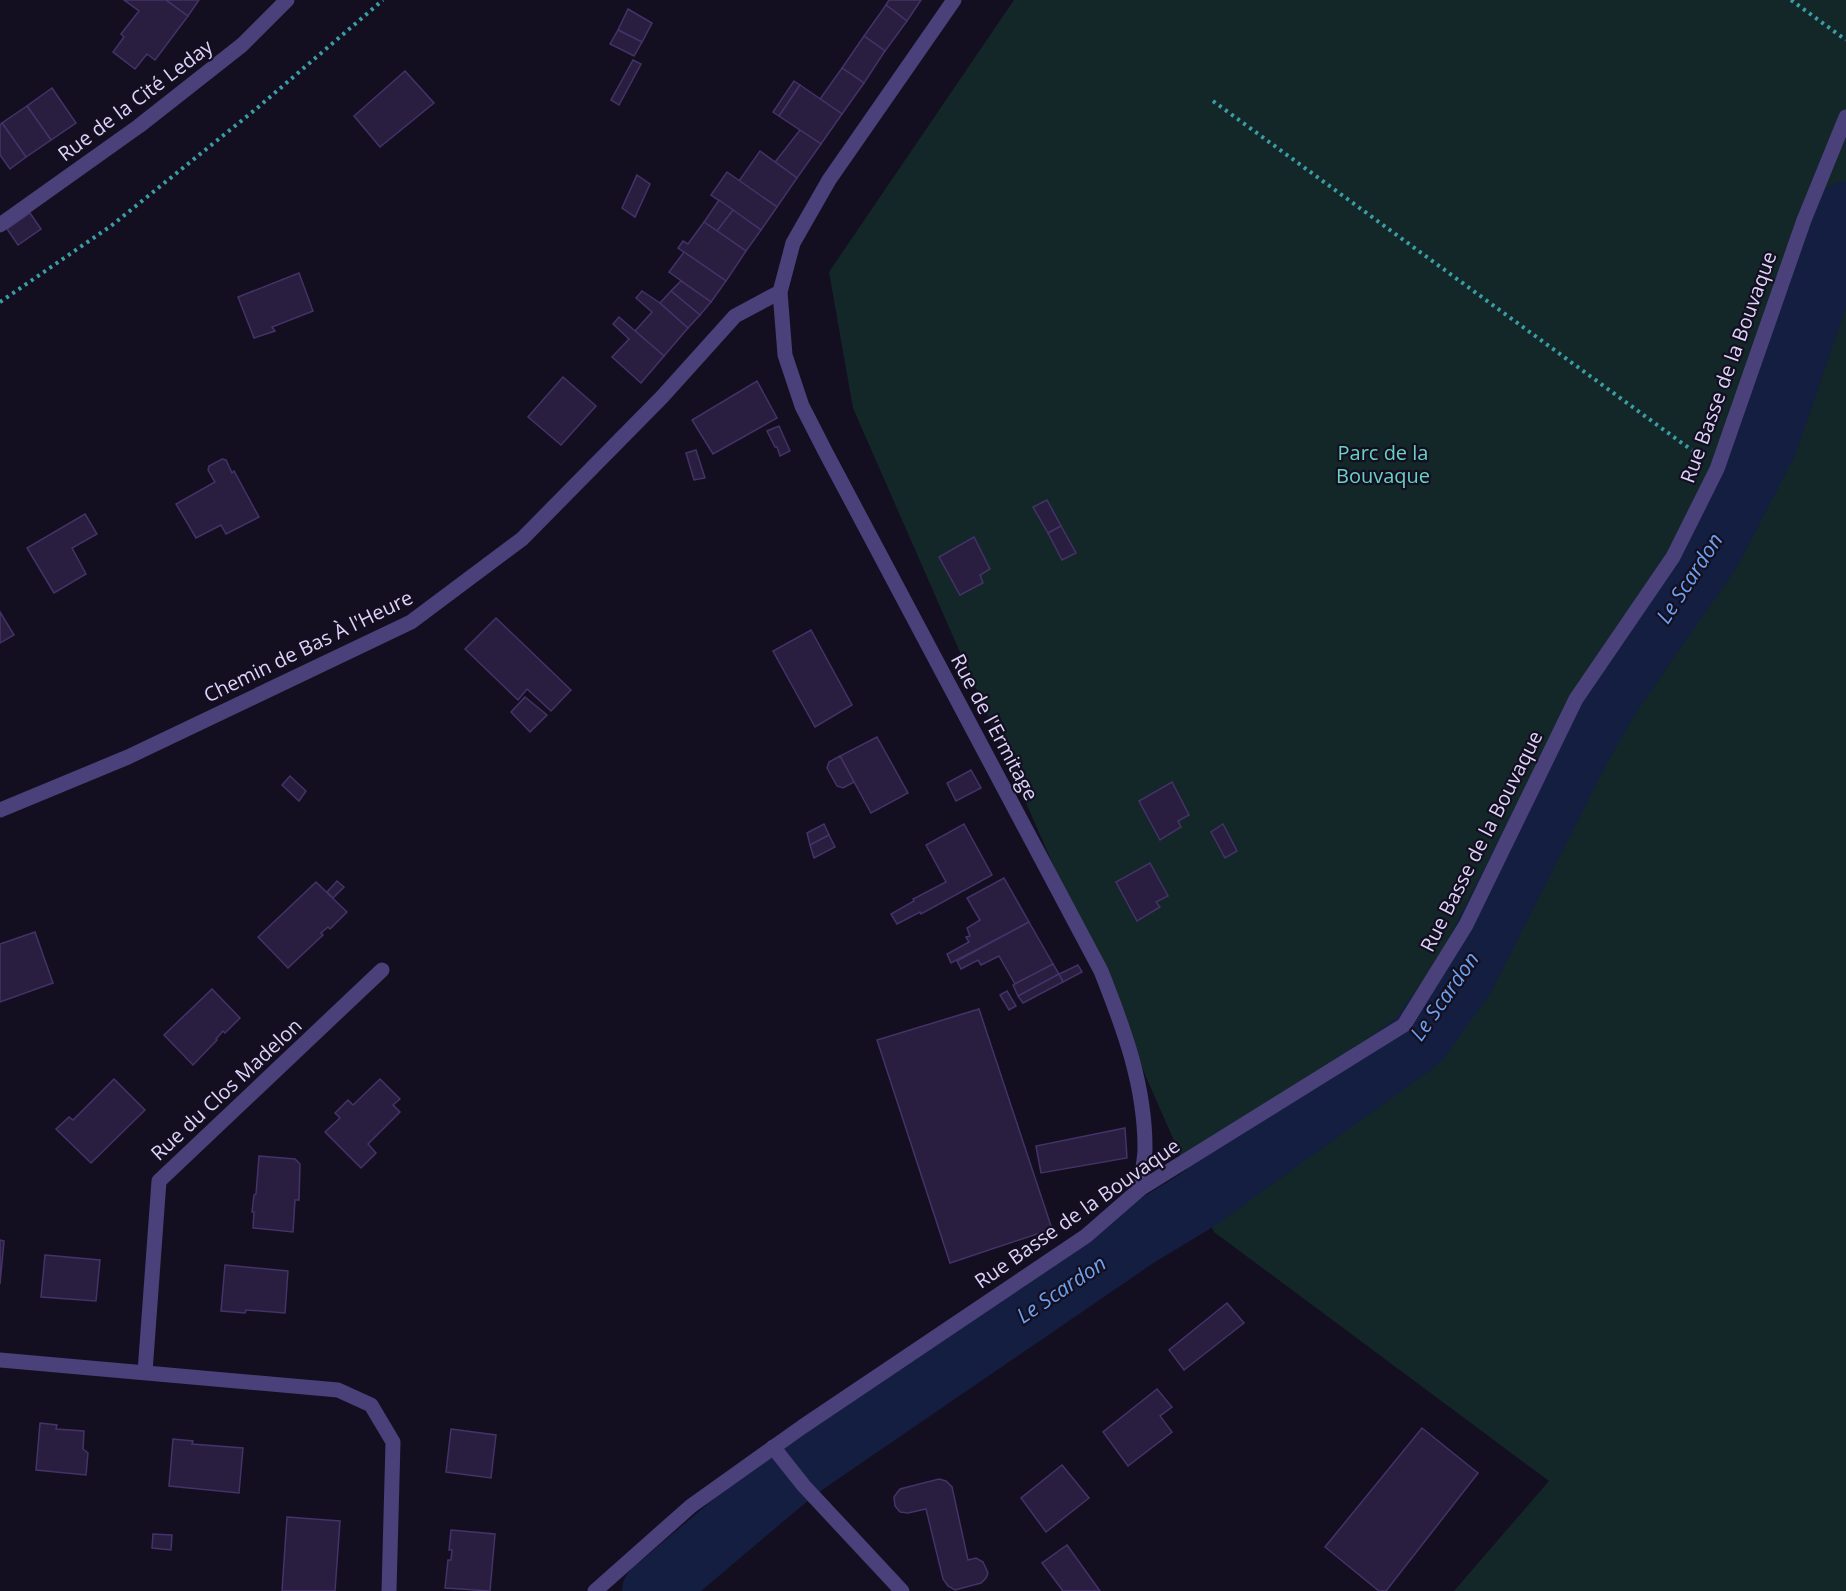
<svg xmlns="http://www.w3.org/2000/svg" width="1846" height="1591" viewBox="0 0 1846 1591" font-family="'Open Sans',sans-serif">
<rect width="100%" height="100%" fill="#140f20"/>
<!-- green -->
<path fill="#132729" d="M1014 0H1846V1591H1454L1549 1481 1214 1232 853 408 829 272Z"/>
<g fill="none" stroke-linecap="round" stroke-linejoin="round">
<!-- river -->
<path stroke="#131e40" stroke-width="62" d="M653 1591 795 1471 1135 1238 1196 1201 1419 1040 1465 975 1581 746 1613 691 1711 550 1767 442 1846 212"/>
</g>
<!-- building -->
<g fill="#291e3f" stroke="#443268" stroke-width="1.5">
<path d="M124 0H166L188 16 155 60 147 54 135 69 113 52 124 37 121 34 139 11Z"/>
<path d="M166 0H199L188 16Z"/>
<path d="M889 0H921L907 21 886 5Z"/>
<path d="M886 5 907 21 885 51 864 36Z"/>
<path d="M628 9 652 23 642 42 618 30Z"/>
<path d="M618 30 642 42 634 56 610 44Z"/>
<path d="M864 36 885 51 864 83 842 68Z"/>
<path d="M633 60 641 64 619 105 611 100Z"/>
<path d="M842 68 864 83 842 114 820 99Z"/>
<path d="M405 71 434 103 380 147 354 116Z"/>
<path d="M794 81 800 85 779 116 773 112Z"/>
<path d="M800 85 842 114 821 144 779 116Z"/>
<path d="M52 88 76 123 51 140 27 106Z"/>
<path d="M27 106 51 140 26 157 2 123Z"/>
<path d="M2 123 26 157 10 169 0 155V125Z"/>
<path d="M800 130 821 144 797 178 775 162Z"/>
<path d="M760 151 797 178 777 207 739 181Z"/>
<path d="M727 172 777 207 761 230 711 195Z"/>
<path d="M637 175 650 184 635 217 622 208Z"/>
<path d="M719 200 733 210 717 231 704 222Z"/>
<path d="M733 210 761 230 746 251 717 231Z"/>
<path d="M30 213 41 229 18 245 7 229Z"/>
<path d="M704 222 746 251 726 281 678 248 683 241 688 244Z"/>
<path d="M684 252 726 281 711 302 669 272Z"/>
<path d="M299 273 313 311 272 327 275 331 254 338 238 297Z"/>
<path d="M681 281 711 302 700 315 671 291Z"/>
<path d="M642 291 660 303 688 328 664 356 635 331 652 312 636 298Z"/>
<path d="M671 291 700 315 688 328 660 303Z"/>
<path d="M619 317 664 356 641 383 612 357 629 339 613 324Z"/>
<path d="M563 377 596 406 561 445 528 417Z"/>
<path d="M757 381 777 418 713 454 692 420Z"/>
<path d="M779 426 790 451 780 456 777 447H775L767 431Z"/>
<path d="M696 450 705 478 694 480 686 453Z"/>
<path d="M222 459 226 460 232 473 234 471 259 517 226 534 221 525 196 538 176 504 215 482 208 470 209 466Z"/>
<path d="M1047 500 1061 526 1048 533 1033 507Z"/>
<path d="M85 514 97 534 72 548 86 574 54 593 27 548Z"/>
<path d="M1061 526 1076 553 1062 560 1048 533Z"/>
<path d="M974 537 990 569 980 575 983 583 960 595 939 557Z"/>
<path d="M0 612 14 635 0 643Z"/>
<path d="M496 618 571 690 551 711 527 689 518 700 465 649Z"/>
<path d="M811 630 852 705 815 727 773 651Z"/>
<path d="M525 697 547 715 530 732 511 712Z"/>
<path d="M877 737 908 793 871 813 840 756Z"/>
<path d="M840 756 854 782 843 788 837 786 827 768 829 762Z"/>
<path d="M971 770 981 788 956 801 947 783Z"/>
<path d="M290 776 306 791 299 801 282 785Z"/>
<path d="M1172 782 1189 815 1178 821 1181 827 1160 840 1139 801Z"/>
<path d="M824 824 829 835 810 845 807 833Z"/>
<path d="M964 824 992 875 921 914 920 912 897 924 891 914 914 901 913 899 946 882 926 845Z"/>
<path d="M1223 824 1237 851 1225 858 1211 832Z"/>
<path d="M829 835 835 847 814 858 810 845Z"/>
<path d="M1150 863 1168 896 1156 902 1160 907 1137 921 1116 882Z"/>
<path d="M1004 878 1029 922 951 963 947 954 969 942 966 937 970 936 967 928 980 920 967 898Z"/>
<path d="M337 881 344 887 333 898 327 892Z"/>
<path d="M316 882 347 912 330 929 328 927 321 933 323 935 288 968 258 937Z"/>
<path d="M1029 922 1053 964 1015 984 999 956 981 965 978 960 961 969 957 961Z"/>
<path d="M35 932 53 983 0 1002V944Z"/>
<path d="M1053 964 1059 974 1018 996 1013 985Z"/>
<path d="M1078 965 1082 972 1063 982 1059 974Z"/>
<path d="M1059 974 1063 982 1023 1003 1018 996Z"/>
<path d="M212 989 240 1018 225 1033 223 1031 216 1039 217 1040 193 1065 164 1035Z"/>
<path d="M1007 991 1016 1006 1009 1010 1000 995Z"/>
<path d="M979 1009 1052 1229 950 1263 877 1040Z"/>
<path d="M114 1079 145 1110 91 1163 56 1129 69 1117 73 1120Z"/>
<path d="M380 1079 400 1099 393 1105 400 1112 368 1144 376 1153 361 1168 325 1132 340 1118 335 1113 348 1100 353 1105Z"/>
<path d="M1125 1128 1127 1158 1041 1173 1036 1146Z"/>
<path d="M259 1156 295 1159 300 1164 299 1200H295L293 1232 253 1228 254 1212H252L254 1195 256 1194Z"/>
<path d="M0 1240 4 1241 0 1284Z"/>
<path d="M45 1255 100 1260 96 1301 41 1297Z"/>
<path d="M225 1265 288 1271 285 1313 246 1310 245 1313 221 1311Z"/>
<path d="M1227 1303 1244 1323 1184 1370 1169 1350Z"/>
<path d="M1157 1389 1172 1407 1160 1416 1172 1432 1128 1466 1103 1432Z"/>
<path d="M40 1423 57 1425 56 1429 84 1431 83 1449 88 1453 86 1475 36 1470Z"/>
<path d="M1422 1428 1478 1473 1386 1591H1379L1325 1547Z"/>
<path d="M451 1429 496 1435 491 1478 446 1472Z"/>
<path d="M173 1439 193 1441 192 1444 243 1448 239 1493 169 1486Z"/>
<path d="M1062 1465 1089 1498 1046 1532 1021 1498Z"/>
<path d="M939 1479 946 1481 952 1487 968 1560 976 1558 983 1562 988 1573 986 1578 981 1583 955 1590 948 1586 943 1579 926 1509 908 1513 900 1512 895 1506 894 1497 900 1489Z"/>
<path d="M287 1517 340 1521 335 1591H282Z"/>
<path d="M451 1530 495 1534 490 1591 445 1588 448 1560H451L452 1550H449Z"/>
<path d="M153 1534 172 1535 171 1550 152 1548Z"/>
<path d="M1067 1545 1100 1591H1063L1042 1563Z"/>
</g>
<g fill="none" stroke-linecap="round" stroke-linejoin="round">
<!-- path -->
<g stroke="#3b9ea6" stroke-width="4" stroke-dasharray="3 4.5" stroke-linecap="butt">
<path d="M1791 0 1846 40"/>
<path d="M1213 101 1697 454"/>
<path d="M0 302 111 226 256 109 383 0"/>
</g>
<!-- minor -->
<g stroke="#4a407a" stroke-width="15">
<path d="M954 0 829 180 793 243 780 292 785 355 802 406 826 453 1101 971C1124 1029 1145 1085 1145 1148 1145 1161 1141 1175 1140 1189"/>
<path d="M0 225 139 126 242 45 287 0"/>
<path d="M0 810 128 757 411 622 522 539 662 397 735 316 780 292"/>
<path d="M0 1360 338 1390 371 1405 393 1442 389 1591"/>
<path d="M145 1372 159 1181 382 970"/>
<path d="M773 1447 804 1486 902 1591"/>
<path d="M595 1591 691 1506 802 1427 1086 1236 1140 1189 1404 1025 1466 925 1576 699 1673 557 1717 469 1804 220 1846 117"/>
</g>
</g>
<g text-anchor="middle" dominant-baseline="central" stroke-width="4.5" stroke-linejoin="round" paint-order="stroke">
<!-- street labels -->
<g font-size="20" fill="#ddd3fa" stroke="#140f20">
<text transform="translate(135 100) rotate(-37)">Rue de la Cité Leday</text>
<text transform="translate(1728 367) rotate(-70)">Rue Basse de la Bouvaque</text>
<text transform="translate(308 646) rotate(-26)">Chemin de Bas À l'Heure</text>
<text transform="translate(995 727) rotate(62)">Rue de l'Ermitage</text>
<text transform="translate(1481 841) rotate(-63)">Rue Basse de la Bouvaque</text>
<text transform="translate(226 1089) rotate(-43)">Rue du Clos Madelon</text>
<text transform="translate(1077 1213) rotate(-35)">Rue Basse de la Bouvaque</text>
</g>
<!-- park labels -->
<g font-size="20" fill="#68d2c5" stroke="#140f20">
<text x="1383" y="452">Parc de la<tspan x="1383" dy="23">Bouvaque</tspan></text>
</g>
<!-- water labels -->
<g font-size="21" font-style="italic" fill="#6da1ee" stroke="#140f20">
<text transform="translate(1689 578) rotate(-57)">Le Scardon</text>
<text transform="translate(1444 996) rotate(-55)">Le Scardon</text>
<text transform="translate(1061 1289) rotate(-34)">Le Scardon</text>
</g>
</g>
</svg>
